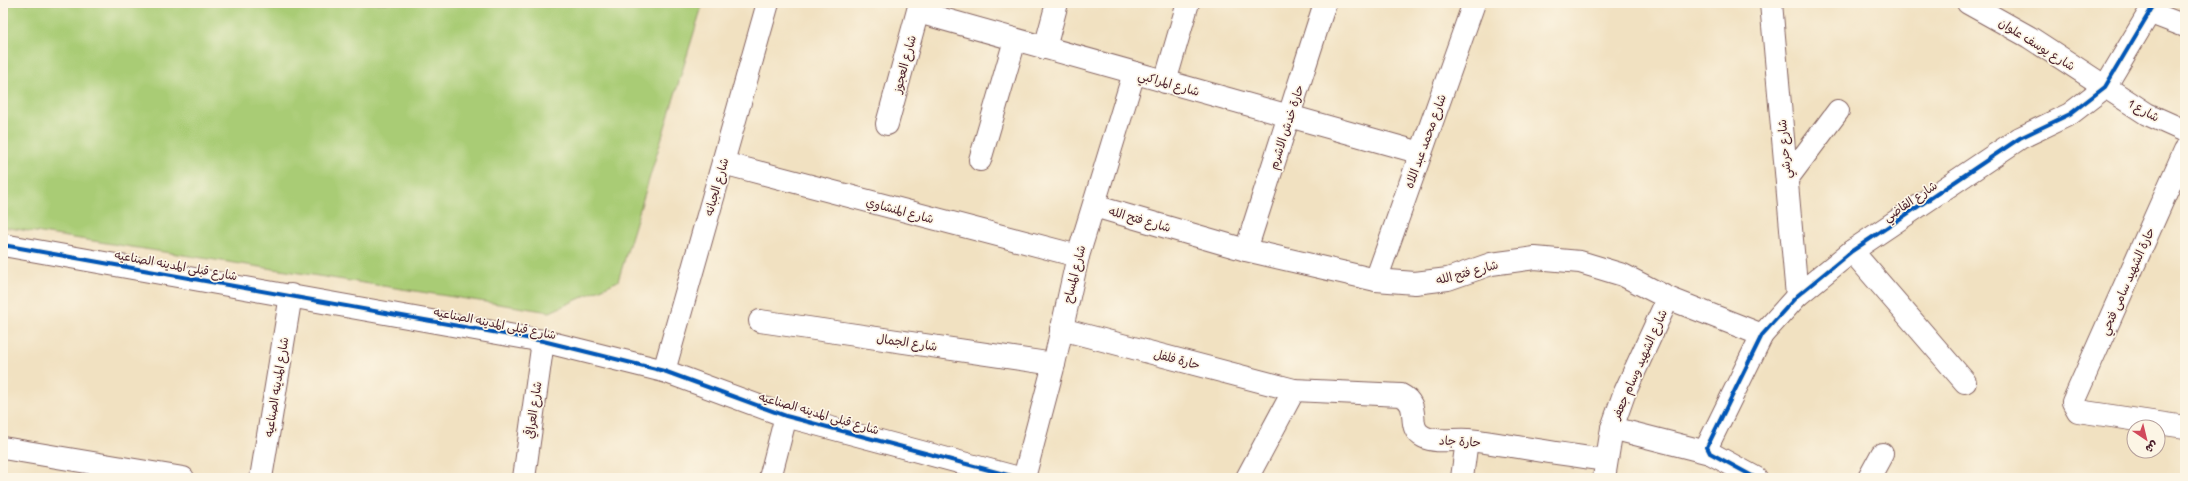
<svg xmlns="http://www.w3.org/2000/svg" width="2188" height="481" viewBox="0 0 2188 481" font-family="'Patrick Hand','Playpen Sans Arabic',sans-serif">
<rect width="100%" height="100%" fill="#fcf5e5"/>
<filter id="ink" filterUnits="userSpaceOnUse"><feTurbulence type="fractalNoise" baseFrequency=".025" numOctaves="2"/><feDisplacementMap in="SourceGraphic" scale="8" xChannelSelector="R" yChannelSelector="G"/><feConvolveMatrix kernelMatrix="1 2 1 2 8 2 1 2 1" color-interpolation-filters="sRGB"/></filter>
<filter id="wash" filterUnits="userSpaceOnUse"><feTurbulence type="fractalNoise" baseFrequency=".012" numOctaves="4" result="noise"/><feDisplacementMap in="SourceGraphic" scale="16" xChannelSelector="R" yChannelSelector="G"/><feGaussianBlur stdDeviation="0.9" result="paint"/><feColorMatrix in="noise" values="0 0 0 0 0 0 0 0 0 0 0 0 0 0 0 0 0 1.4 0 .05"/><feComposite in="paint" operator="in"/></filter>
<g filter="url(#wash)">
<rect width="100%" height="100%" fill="#f1e1c1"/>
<!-- green -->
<path fill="#a9cc74" stroke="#7a7650" d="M3 3H703L618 281 550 312 3 227Z"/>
</g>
<g filter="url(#ink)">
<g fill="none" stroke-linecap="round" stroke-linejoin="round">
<defs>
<g id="minor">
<path d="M1771 3 1797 296"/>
<path d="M1968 3 2029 37 2147 114 2185 131"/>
<path d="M918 12 1421 153"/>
<path d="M2151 13 2185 26"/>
<path d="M1045 48 1057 3"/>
<path d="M1165 82 1188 3"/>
<path d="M887 124 920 3"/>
<path d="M2185 150 2073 402 2078 411 2185 427"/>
<path d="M980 160 1015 40"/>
<path d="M723 163 1078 256"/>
<path d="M1787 179 1838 111"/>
<path d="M1094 206 1246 250 1376 280 1415 283 1448 279 1491 264 1535 258 1580 262 1623 275 1668 298 1762 335"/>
<path d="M3 245 543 341 664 371 786 416 1019 478"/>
<path d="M1246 250 1325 3"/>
<path d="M1852 251 1965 382"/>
<path d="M1376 280 1474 3"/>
<path d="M760 321 1054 364"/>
<path d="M1061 329 1294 390 1401 395C1423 406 1404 427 1424 437 1436 443 1454 439 1467 440 1482 441 1497 444 1512 446 1543 451 1575 456 1606 460"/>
<path d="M664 371 768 3"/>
<path d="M1612 428 1710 453"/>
<path d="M3 448 183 478"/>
<path d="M261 478 291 295"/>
<path d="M524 478 543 341"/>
<path d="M770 478 786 416"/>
<path d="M1024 478 1054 364 1078 256 1134 73"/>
<path d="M1247 478 1294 390"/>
<path d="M1462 478 1467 440"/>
<path d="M1604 478 1612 428 1624 394 1668 298"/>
<path d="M1756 478 1710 453 1707 447 1762 335 1797 296 1852 251 2020 138 2070 114 2105 87 2155 3"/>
<path d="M1869 478 1882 454"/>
</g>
</defs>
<!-- minor casing -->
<use href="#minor" stroke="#846360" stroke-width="24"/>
<!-- minor -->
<use href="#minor" stroke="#fff" stroke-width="22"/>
<defs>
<g id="cycleway">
<path d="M3 245 543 341 664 371 786 416 1019 478"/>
<path d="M1756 478 1710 453 1707 447 1762 335 1797 296 1852 251 2020 138 2070 114 2105 87 2155 3"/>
</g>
</defs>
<!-- cycleway casing -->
<use href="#cycleway" stroke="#fcf5e5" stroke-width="6"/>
<!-- cycleway -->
<use href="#cycleway" stroke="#0057b8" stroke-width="4"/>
</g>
</g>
<g text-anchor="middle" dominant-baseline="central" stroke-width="3.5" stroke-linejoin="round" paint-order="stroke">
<!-- street labels -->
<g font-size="12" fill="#4a1f2b" stroke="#fcf5e5">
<text transform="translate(2037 44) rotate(32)">شارع يوسف علوان</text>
<text transform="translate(904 64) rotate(-75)">شارع العجوز</text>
<text transform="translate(1169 83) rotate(16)">شارع المراكبي</text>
<text transform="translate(2144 110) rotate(29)">شارع 1</text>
<text transform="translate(1286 127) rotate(-72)">حارة خدش الاشرم</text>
<text transform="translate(1425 141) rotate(-70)">شارع محمد عبد اللاه</text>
<text transform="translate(1784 149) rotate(-95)">شارع حرشي</text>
<text transform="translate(716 187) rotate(-74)">شارع الجبانه</text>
<text transform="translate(1910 201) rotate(-34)">شارع القاضي</text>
<text transform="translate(900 210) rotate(15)">شارع المنشاوي</text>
<text transform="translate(1140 219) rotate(16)">شارع فتح الله</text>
<text transform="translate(176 265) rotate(10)">شارع قبلى المدينه الصناعيه</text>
<text transform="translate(1467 272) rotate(-15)">شارع فتح الله</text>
<text transform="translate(1074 274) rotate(-76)">شارع المساح</text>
<text transform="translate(2127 281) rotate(-66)">حارة الشهيد سامى فتحي</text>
<text transform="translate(495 323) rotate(11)">شارع قبلى المدينه الصناعيه</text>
<text transform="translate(907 342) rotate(8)">شارع الجمال</text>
<text transform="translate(1177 359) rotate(15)">حارة فلفل</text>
<text transform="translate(1639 364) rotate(-66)">شارع الشهيد وسام جعفر</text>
<text transform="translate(276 387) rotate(-81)">شارع المدينه الصناعيه</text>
<text transform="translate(533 410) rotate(-82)">شارع العراقي</text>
<text transform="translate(819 413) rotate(16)">شارع قبلى المدينه الصناعيه</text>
<text transform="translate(1460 441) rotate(3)">حارة جاد</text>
</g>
</g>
<!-- margin -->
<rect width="2188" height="481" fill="none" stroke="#fcf5e5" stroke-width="16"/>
<!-- north arrow -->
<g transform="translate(2146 439) rotate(145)"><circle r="19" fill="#fcf5e5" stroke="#b59f9b"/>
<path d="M0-3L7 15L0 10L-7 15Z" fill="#d1495b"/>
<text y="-6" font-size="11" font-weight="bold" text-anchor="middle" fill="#4a1f2b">ش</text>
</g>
</svg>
